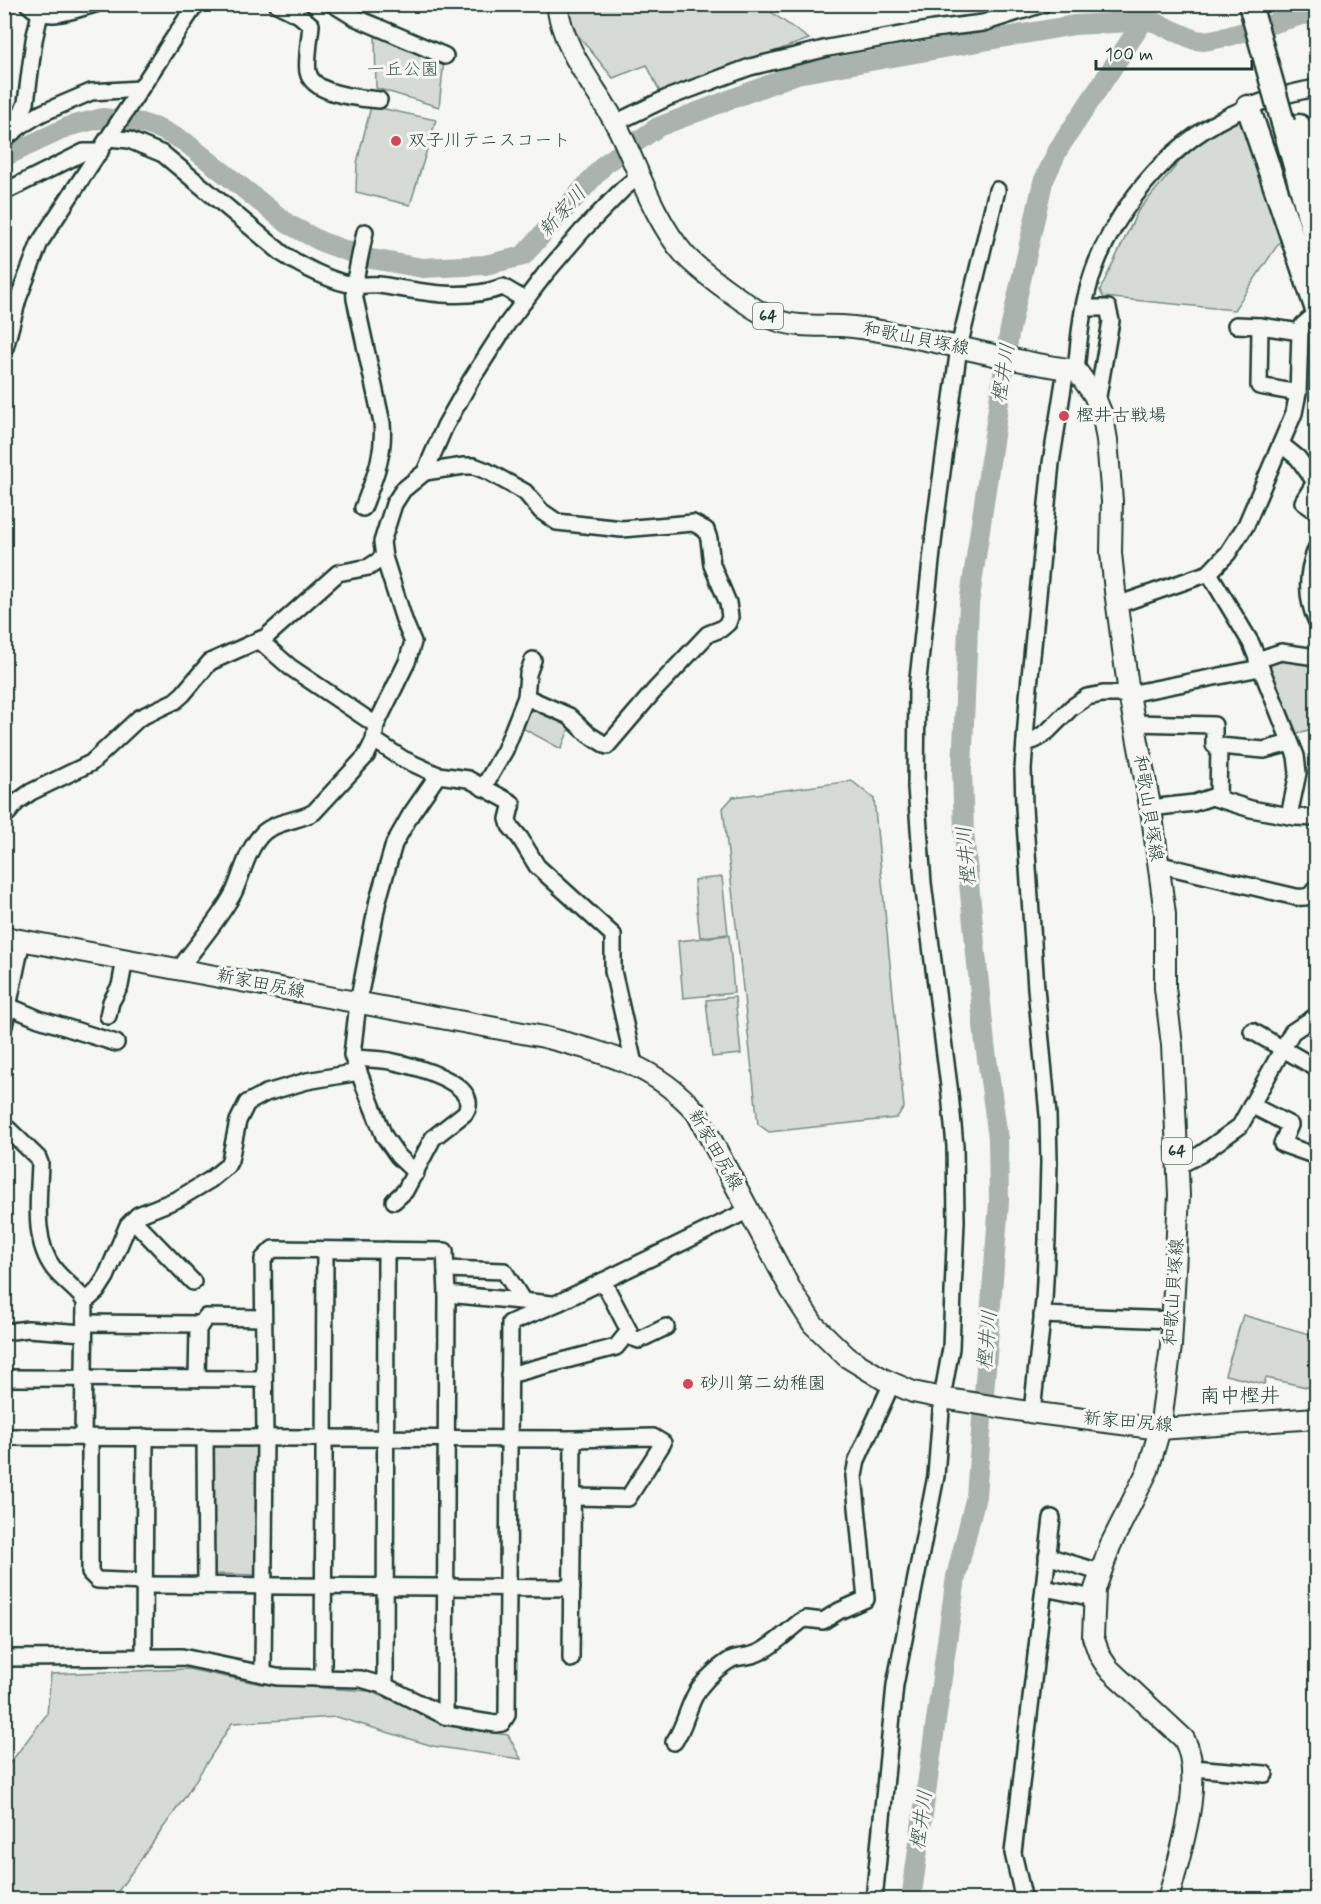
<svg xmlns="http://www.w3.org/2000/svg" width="1321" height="1904" viewBox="0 0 1321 1904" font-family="Mynerve,'Klee One',sans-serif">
<rect width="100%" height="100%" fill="#f6f6f2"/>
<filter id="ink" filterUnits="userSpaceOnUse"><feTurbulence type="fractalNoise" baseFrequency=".0167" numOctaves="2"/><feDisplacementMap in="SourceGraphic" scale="12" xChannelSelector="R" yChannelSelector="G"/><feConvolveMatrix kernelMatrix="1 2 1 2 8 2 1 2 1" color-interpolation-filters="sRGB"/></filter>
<g filter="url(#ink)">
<!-- green -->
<g fill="#d6dbd6" stroke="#7a8c85" stroke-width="1.5">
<path d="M569 5H761L809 39 660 92 647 65 613 78 572 28Z"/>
<path d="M375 31 444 60 439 107 376 88Z"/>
<path d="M371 106 436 120 410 205 356 192 357 163Z"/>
<path d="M1248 118 1287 231 1234 310 1103 297 1100 290 1138 211 1180 161 1219 125Z"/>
<path d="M1283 654 1316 661V728L1291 735 1262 663Z"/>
<path d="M530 701 572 722 561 749 517 725Z"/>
<path d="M852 781 874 799 904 1108 896 1118 769 1132 758 1124 723 808 733 797Z"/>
<path d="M722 877 728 934 700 937 694 880Z"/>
<path d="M729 935 734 993 683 998 678 941Z"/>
<path d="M735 997 741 1054 712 1057 706 1000Z"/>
<path d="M1243 1315 1316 1336V1354L1311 1388 1266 1378 1264 1384 1225 1375Z"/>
<path d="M260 1441V1575L211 1574 208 1442Z"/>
<path d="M188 1669 261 1684 369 1691 462 1728 508 1735 521 1759 433 1746 337 1717 232 1723 185 1797 112 1900 5 1899 4 1771 47 1714 51 1674Z"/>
</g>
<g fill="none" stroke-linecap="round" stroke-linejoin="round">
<!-- river -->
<g stroke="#aab3ae" stroke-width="20">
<path d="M4 157 70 126 103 118 141 123 160 129 185 142 288 224 322 242 366 258 423 268 485 265 523 256 605 164 658 127 797 74 1074 25 1152 21 1195 40 1204 41 1226 37 1302 15 1316 14"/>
<path d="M911 1900 956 1577 976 1496 999 1202 998 1138 985 1044 964 833 962 770 969 604 1009 334 1043 182 1059 148 1144 20"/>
</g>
<defs>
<g id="minor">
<path d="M28 4C46 23 73 10 95 4"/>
<path d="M277 4 299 15 311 25C310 36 306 62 308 72 313 95 360 98 379 100"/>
<path d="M333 4 354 17 445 56"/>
<path d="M4 123 21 115 26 103 34 40 40 13"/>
<path d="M615 123 667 98 750 67 828 48 934 29 983 23 1043 4"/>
<path d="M109 138 129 140 163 154 283 254C301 266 334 283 355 285 363 286 371 284 379 285 421 291 461 302 503 287L525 300"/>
<path d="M4 139 22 125 42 113 91 92 140 89"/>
<path d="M4 192 84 152H100"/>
<path d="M1084 308H1108L1111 321 1097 402"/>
<path d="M1236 325 1260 326 1300 332"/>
<path d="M1260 326 1259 386 1298 393"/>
<path d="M4 352 18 299 40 242 196 4"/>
<path d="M1076 370C1079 345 1080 318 1087 293 1103 226 1157 156 1217 122 1247 105 1283 94 1316 88"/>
<path d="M1282 445 1298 458 1315 482 1303 502 1316 511"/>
<path d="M425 472 464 466H474L487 471 525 492 541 511 557 522 622 529 693 523 706 530 709 539 712 565 728 603 730 617 728 623 721 629 708 634 654 691 607 746 588 734 569 716 526 697"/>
<path d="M363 508C374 479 385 455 382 423L355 299 354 285 365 232"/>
<path d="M1316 549C1307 572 1306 597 1316 620"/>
<path d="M1209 573 1251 643 1296 756 1298 773 1289 816"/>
<path d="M1117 605 1209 573 1228 553 1246 525 1294 413 1298 393 1300 332 1303 325 1316 314"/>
<path d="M259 640 290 667 376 725"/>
<path d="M1257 660 1281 652 1316 657"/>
<path d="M1134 723 1214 725V745L1219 746 1264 750 1290 743"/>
<path d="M374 740 403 759 438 775 468 779 512 803 508 819 510 826 520 838 537 866 613 935V971L634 1064"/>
<path d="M1025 743 1035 740 1048 731 1071 708 1087 697 1103 694H1129L1260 668"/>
<path d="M483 788 505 750 526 697 528 674 533 660"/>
<path d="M1218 799 1219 746"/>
<path d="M1150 808 1194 803 1212 797 1251 809 1295 817 1316 818"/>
<path d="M4 814 8 813 17 802 31 792 91 763 139 718 175 701 183 694 210 662 266 637 338 573 369 567 384 557"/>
<path d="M1157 864 1296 897C1307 898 1310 897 1316 888"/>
<path d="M180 968C197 944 220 919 234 892 243 872 247 849 263 833 276 821 299 821 314 812L366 756 374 740 376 725 407 662 413 642 405 623 384 557 382 542 394 504 403 490 425 472 445 426 471 380 507 324 545 274 582 231 623 189 640 175"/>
<path d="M8 1006 39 1019 116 1043"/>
<path d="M108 1016 111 1002 120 986 125 959"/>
<path d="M4 1026 22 940"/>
<path d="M1252 1031 1316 1068"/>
<path d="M353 1058C365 1059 378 1059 390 1061 410 1065 484 1083 465 1113L433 1138 405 1191 394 1201"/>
<path d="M1251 1105 1290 1125 1282 1144 1316 1156"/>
<path d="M4 1125 38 1158 40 1163C39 1197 32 1241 54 1269 62 1279 73 1287 81 1296L85 1302 83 1437"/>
<path d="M1178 1166 1201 1154 1240 1126 1292 1032 1316 1016"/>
<path d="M416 1173 398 1156 384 1136 352 1055 358 1003 378 900 394 844 411 814 438 775"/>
<path d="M133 1220 193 1282"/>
<path d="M446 1269 504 1271 523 1301"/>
<path d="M447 1294 552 1304"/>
<path d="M85 1302 97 1291 106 1277 128 1225 138 1215 178 1199 210 1180 227 1166 230 1160 238 1121 247 1103 266 1093 307 1081 359 1072"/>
<path d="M1042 1315 1173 1320"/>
<path d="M85 1323 200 1324"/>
<path d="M4 1332 28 1329 84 1333"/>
<path d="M627 1336 639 1340 666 1327"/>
<path d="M509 1375 616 1347 629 1331 603 1281"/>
<path d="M4 1378 264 1379"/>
<path d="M197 1378 198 1329 206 1317 263 1318"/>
<path d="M1032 1412 1044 1300 1047 1240 1049 1162 1048 1115 1036 988 1024 807 1023 769 1028 697 1051 463 1066 369"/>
<path d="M4 1437 573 1439 571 1659"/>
<path d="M90 1437V1573L97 1580 145 1582"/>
<path d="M205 1437 206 1585"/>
<path d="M572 1497 628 1498 663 1443 653 1437 573 1439"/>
<path d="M1047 1556 1099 1572"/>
<path d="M145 1585 572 1588"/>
<path d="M1044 1588 1094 1598"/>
<path d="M4 1658 182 1657 277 1677 361 1679 385 1686 445 1716 496 1724 502 1723 507 1715 510 1323 560 1302 749 1210"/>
<path d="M144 1658 145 1437"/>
<path d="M263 1674 265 1437 263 1259 273 1249 445 1251 447 1294 445 1716"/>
<path d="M323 1677 325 1250"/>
<path d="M385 1686 386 1250"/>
<path d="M674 1742C686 1725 688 1703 700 1687 708 1677 721 1665 732 1659 741 1656 751 1657 760 1652 774 1645 788 1631 801 1621L806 1619 823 1621 839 1611 866 1599 854 1476 857 1460 892 1383"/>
<path d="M1193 1768 1265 1774"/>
<path d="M874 1900 895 1685 936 1476 942 1398 951 1348 953 1293 956 1221 955 1146 950 1094 923 883 916 787 917 688 936 516 959 347 997 190"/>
<path d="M1024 1900 1013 1853 1052 1518"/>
</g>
<g id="major">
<path d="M557 4C563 53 597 87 619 130 639 171 654 219 684 254 698 270 756 313 776 320 800 329 828 324 853 327 928 336 1001 361 1076 370L1094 395 1103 417 1107 440 1112 501 1111 553 1115 591 1129 694 1152 816 1165 914V988L1172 1045 1179 1195 1171 1346 1160 1429 1148 1470 1110 1546 1095 1589 1093 1637 1100 1656 1108 1668 1184 1739C1206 1780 1179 1856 1168 1900"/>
<path d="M4 937 544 1037C605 1053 654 1064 697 1113L791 1290 813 1324 847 1357 883 1379 913 1392 942 1398 1029 1412 1160 1429 1316 1418"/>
</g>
<g id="highway">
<path d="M1248 107 1316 307"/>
<path d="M1283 123 1316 241"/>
<path d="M1299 126 1316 180"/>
</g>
</defs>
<!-- minor casing -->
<use href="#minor" stroke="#1f3d34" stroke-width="20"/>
<!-- major casing -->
<use href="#major" stroke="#1f3d34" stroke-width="24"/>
<!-- highway casing -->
<use href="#highway" stroke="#1f3d34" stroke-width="27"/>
<!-- minor -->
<use href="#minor" stroke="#f6f6f2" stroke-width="15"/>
<!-- major -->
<use href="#major" stroke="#f6f6f2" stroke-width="20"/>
<!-- highway -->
<use href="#highway" stroke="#f6f6f2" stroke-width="22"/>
<defs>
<path id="highway-bridge" d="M1250 4 1283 123"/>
</defs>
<!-- highway-bridge casing -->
<use href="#highway-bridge" stroke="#1f3d34" stroke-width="27" stroke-linecap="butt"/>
<!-- highway-bridge -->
<use href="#highway-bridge" stroke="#f6f6f2" stroke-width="22"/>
</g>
</g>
<!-- markers -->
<g fill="#d1495b" stroke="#f6f6f2" stroke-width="2">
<circle cx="396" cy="141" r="6"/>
<circle cx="1064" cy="416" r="6"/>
<circle cx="688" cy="1384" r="6"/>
</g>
<g text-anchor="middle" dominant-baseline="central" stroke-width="6" stroke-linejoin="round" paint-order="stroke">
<!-- shield labels -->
<g fill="#f6f6f2" stroke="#60746d" stroke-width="1.5">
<rect x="753" y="303" width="30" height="26" rx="4.5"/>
<rect x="1162" y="1138" width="30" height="26" rx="4.5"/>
</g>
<g font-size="16" font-weight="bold" fill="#1f3d34">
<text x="768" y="316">64</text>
<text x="1177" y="1151">64</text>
</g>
<!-- park labels -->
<g font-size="18" fill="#445d54" stroke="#f6f6f2">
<text x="403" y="70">一丘公園</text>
</g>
<!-- poi labels -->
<g font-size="18" fill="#1f3d34" stroke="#f6f6f2" text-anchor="start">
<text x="408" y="141">双子川テニスコート</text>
<text x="1076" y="416">樫井古戦場</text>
<text x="700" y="1384">砂川第二幼稚園</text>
</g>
<!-- street labels -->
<g font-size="18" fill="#1f3d34" stroke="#f6f6f2">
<text transform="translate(916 339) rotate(11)">和歌山貝塚線</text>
<text transform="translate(1148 808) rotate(81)">和歌山貝塚線</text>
<text transform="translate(261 984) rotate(11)">新家田尻線</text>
<text transform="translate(715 1150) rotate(60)">新家田尻線</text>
<text transform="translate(1174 1292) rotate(-86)">和歌山貝塚線</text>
<text transform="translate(1128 1422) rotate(5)">新家田尻線</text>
</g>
<!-- water labels -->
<g font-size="20" font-style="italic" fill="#425a52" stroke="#f6f6f2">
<text transform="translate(563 212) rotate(-48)">新家川</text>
<text transform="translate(1004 373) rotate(-81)">樫井川</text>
<text transform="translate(967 856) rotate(-95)">樫井川</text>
<text transform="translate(988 1340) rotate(-85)">樫井川</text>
<text transform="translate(922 1820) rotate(-82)">樫井川</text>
</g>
<!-- neighbourhood labels -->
<g font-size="20" fill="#1f3d34" stroke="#f6f6f2">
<text x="1240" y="1396">南中樫井</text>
</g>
</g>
<!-- margin -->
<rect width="1321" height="1904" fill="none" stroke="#f6f6f2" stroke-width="24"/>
<rect x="12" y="12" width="1297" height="1880" fill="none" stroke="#1f3d34" stroke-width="2" filter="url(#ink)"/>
<!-- scale -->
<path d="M1096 60v9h156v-9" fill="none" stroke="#1f3d34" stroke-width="3"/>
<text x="1105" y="60" font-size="18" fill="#1f3d34" stroke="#f6f6f2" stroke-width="4.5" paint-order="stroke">100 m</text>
</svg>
